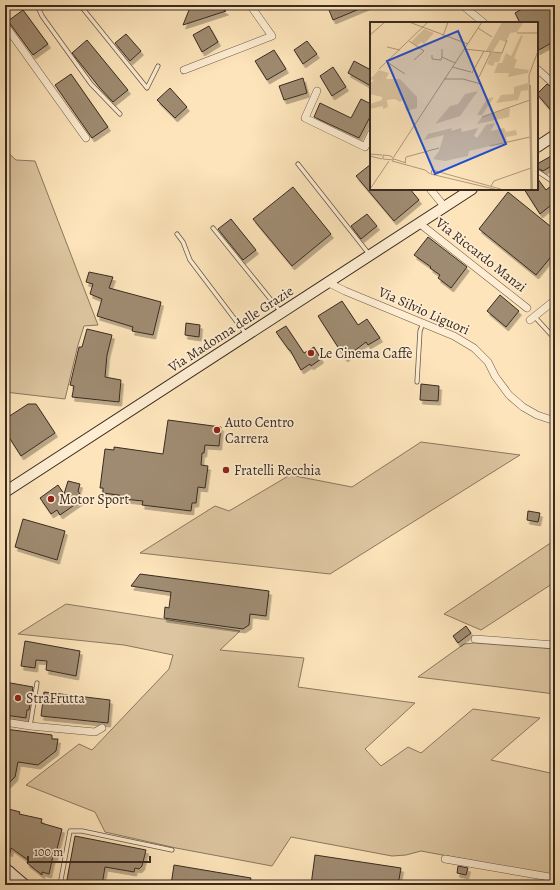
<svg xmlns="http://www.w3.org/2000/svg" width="560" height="890" viewBox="0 0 560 890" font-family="Alegreya,serif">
<defs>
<filter id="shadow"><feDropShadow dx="2.5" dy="4" stdDeviation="0" flood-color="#0004"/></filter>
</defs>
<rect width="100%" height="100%" fill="#fde4ba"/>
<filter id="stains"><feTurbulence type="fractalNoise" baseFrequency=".005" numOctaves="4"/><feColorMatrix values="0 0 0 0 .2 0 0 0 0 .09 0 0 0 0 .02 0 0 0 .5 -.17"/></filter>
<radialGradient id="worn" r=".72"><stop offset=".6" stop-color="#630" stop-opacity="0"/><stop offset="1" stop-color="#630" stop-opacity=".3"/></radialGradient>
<!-- green -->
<g fill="#dcc5a0" stroke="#8a7860">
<path d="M5 150 16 160 35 161 98 325 84 326 78 345 65 399 5 392V308L7 302H5Z"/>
<path d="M421 442 520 455 330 574 140 553 215 506 229 511 290 475 352 487Z"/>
<path d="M555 540V582L481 630 444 614Z"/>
<path d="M66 604 240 631 220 650 304 658 298 687 415 703 365 749 381 766 408 747 421 753 473 709 540 718 491 760 555 774V876L421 851 406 855 392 856 291 837 272 866 176 848 105 832 95 812 26 785 79 744 92 750 169 669 173 655 124 645 18 634Z"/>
<path d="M474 643 555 649V694L418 677 464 644Z"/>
</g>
<!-- building -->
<g fill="#9f8b71" stroke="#392b21" filter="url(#shadow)">
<path d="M191 5H215L226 11 183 25Z"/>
<path d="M327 5H369L333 20Z"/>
<path d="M529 5H555V41L537 51V23H520L515 13Z"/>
<path d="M23 10 48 44 33 55 8 21Z"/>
<path d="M209 26 218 42 202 52 193 35Z"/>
<path d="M126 34 141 51 130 61 115 43Z"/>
<path d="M87 40 128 90 113 102 100 88 72 53Z"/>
<path d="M307 41 317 54 303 64 294 50Z"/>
<path d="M274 50 286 69 267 80 255 61Z"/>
<path d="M354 61 371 70V86L348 73Z"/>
<path d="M333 67 346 87 332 96 320 76Z"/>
<path d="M71 74 108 127 92 138 55 85Z"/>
<path d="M303 78 307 93 284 100 279 86Z"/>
<path d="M547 84 555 90V115L537 94Z"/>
<path d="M170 88 187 107 175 118 157 100Z"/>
<path d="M361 99 371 104V115L359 138 314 117 320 103 351 118Z"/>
<path d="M553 155 555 159V164L543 171 537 168V164Z"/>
<path d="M371 164V189H410L419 200 394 221 356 176Z"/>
<path d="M537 178 546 190 551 186 555 191V202L540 214 524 189H537Z"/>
<path d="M293 187 331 234 292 266 253 219Z"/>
<path d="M508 192 555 230V252L536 275 479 229Z"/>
<path d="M367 214 377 226 361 239 351 226Z"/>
<path d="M231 219 256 250 243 260 218 229Z"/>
<path d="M428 237 467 267 451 288 438 278 440 275 430 268 431 267 414 255Z"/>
<path d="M89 272 113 277 109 288 161 302 153 335 132 331 133 327 97 316 102 299 90 294 93 284 86 282Z"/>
<path d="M500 295 519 311 506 327 487 311Z"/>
<path d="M342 301 358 325 367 319 380 338 368 345 366 342 345 358 318 316Z"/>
<path d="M186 323 200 325 199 337 185 335Z"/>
<path d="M286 326 304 353 314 347 321 359 311 366 310 364 301 370 290 350H289L276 332Z"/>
<path d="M87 329 112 335 107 355 105 377 121 380 119 402 72 397 74 386 70 385 79 347H82Z"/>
<path d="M421 384 439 386 438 401 420 400Z"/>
<path d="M28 404H36L55 433 21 456 5 431V419Z"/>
<path d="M168 420 221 427 219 446 205 445 204 453H202L201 465 208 466 205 488 198 487 196 503H192L191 511 142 505 143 501 124 499 125 496 103 493V488H100L105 449 114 450V447L163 454Z"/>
<path d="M68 481 80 484 78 491 83 499 60 515 57 510 51 514 40 498 58 485 64 494Z"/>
<path d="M528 511 540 513 538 522 527 520Z"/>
<path d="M23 519 65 531 57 560 15 547Z"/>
<path d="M140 574 269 591 266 616 250 614 249 625 243 629 164 618 165 607 169 608 171 592 131 586Z"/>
<path d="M466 626 471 633 458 643 453 636Z"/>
<path d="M25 641 80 651 76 676 46 670 47 661 36 660 35 668 21 666Z"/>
<path d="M5 682 33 687 29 710H27L26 718 5 715Z"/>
<path d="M44 692 110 700 108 723 41 716Z"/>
<path d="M5 729 52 735V739H58L56 751 38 765 18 762 15 777 5 787Z"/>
<path d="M5 808 20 812 19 814 42 819 41 823 62 829 55 857 53 856 49 874 42 872V875L27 863 28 860 11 848 10 853 5 849Z"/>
<path d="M75 836 146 850 142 866 139 869 135 868 134 872 105 867 102 885H66Z"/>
<path d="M315 855 401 868 398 885H311Z"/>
<path d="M174 865 251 878 250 885H171Z"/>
<path d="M458 866 468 868 466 875 457 873Z"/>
</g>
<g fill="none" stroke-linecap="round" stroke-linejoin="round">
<defs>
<g id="lane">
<path d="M37 5 42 16 91 84 120 114"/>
<path d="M80 5 147 88 158 66"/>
<path d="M298 164 369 254"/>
<path d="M537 171 555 183"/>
<path d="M213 228 280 311"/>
<path d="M177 234 183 242 190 260 246 334"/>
<path d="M534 316 555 339"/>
<path d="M417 382 420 331 423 323"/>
<path d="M30 726 37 683"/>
<path d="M60 885 70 831H82L172 850"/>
</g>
<g id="street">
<path d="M462 5 484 23"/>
<path d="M5 25 86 138"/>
<path d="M537 69 555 85"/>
<path d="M184 70 272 36 250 5"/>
<path d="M317 91 305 118 365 147 371 134"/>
<path d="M548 140 555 144"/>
<path d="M430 189 444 206"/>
<path d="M419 223 527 308"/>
<path d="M327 282 345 291 454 336 474 348 488 362 495 376 509 395 523 407 537 415 555 421"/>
<path d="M530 320 555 300"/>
<path d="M475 639 555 645"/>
<path d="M5 722 30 726 95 732 102 728"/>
<path d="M445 859 555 878"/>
</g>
<g id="secondary">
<path d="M537 147 555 135"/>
<path d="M5 492 472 189"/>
<path d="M5 868 25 885"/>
<path d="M6 885 10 872"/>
</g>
</defs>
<!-- lane casing -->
<use href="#lane" stroke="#6a5947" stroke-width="5"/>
<!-- street casing -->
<use href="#street" stroke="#6a5947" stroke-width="8"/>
<!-- secondary casing -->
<use href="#secondary" stroke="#392b21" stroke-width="12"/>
<!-- lane -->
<use href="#lane" stroke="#feedd2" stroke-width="3.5"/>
<!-- street -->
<use href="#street" stroke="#feedd2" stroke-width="7"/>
<!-- secondary -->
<use href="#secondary" stroke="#feedd2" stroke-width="10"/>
</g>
<!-- markers -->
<g fill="#8f2418" stroke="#feedd2" stroke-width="1.5">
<circle cx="311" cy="353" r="4"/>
<circle cx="217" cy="430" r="4"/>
<circle cx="226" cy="470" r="4"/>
<circle cx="51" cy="499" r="4"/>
<circle cx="18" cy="698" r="4"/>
</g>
<g text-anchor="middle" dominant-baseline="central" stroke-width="3.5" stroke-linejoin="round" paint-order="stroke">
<!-- street labels -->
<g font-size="14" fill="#392b21" stroke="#feedd2">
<text transform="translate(481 255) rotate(38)">Via Riccardo Manzi</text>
<text transform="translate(424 311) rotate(24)">Via Silvio Liguori</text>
<text transform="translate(231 329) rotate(-33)">Via Madonna delle Grazie</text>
</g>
<!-- poi labels -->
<g font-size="14" fill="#392b21" stroke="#feedd2" text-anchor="start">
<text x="319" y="353">Le Cinema Caffè</text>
<text x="225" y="422">Auto Centro<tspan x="225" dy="16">Carrera</tspan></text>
<text x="234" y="470">Fratelli Recchia</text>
<text x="59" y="499">Motor Sport</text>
<text x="26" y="698">StraFrutta</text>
</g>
</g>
<!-- overview -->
<g transform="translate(370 22)">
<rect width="168" height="168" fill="#fde4ba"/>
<path d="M132 0H154L147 10 140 11 136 20 130 18 123 29H116ZM54 7 64 11 54 22 51 20 47 24 41 20ZM151 13 153 14 144 36 147 38 144 46 159 48 158 51 138 55 139 51H124L128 41H132L136 31 141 34ZM121 31H132L129 40H125L123 44 117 42ZM9 48 19 51 16 57H30L47 75V86L36 89 34 77 30 80 25 77 17 78 18 85 13 87V84L0 87V82L12 78V75L0 72V62L4 58 0 57ZM158 61V68L151 69 148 78 126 81 131 73 144 72V65ZM108 69 90 94 65 102 80 84 88 82 95 72ZM124 75 112 93H107L117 77ZM140 86 139 95 107 102 112 95ZM125 101 121 109 134 106 136 110 146 108 147 113 136 115 137 120 99 129 98 134 75 139 63 137 69 129 74 113 54 118 58 112 82 106 81 109 91 106 92 110 108 106 104 114 107 116 116 103Z" fill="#dcc5a0"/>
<path fill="none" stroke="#baa586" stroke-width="2" d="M160 63 162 168"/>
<path fill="none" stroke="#af9a7d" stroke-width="1" d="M39 0 98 22M108 6 122 15M147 11H168M0 13 15 0M73 14 78 0M39 19 54 29 44 38M17 25 30 28M72 27V35L85 41M94 27 132 31 137 18M62 33V37L71 38 72 35M17 40 35 52M82 45 101 50M9 47 58 0M102 51 114 29M109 55 121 30M74 57H93L111 62M112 95 160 78M120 124 160 115M0 132 12 133M13 133 21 134 24 138 13 137ZM0 134 12 137M23 136 112 0M24 137 36 141M22 139 55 148 60 152M35 141 36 135 69 126M65 149V153L61 152 62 148 134 168M65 153 128 168M121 164 124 159 161 146M0 167 19 139M161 168 159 53 168 29"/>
<path fill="#1d4ed8" fill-opacity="0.15" stroke="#1d4ed8" stroke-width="2" d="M88 9 136 122 65 152 17 39Z"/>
<rect width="168" height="168" fill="none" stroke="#392b21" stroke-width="2"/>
</g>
<!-- margin -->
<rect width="560" height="890" fill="none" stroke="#fde4ba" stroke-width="20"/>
<rect x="6" y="6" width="548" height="878" fill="none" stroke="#392b21" stroke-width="2"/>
<rect x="10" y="10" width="540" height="870" fill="none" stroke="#392b21"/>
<!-- scale -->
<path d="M28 856v6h122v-6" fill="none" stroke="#392b21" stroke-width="2"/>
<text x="34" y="856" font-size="12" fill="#392b21" stroke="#feedd2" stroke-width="3" paint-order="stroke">100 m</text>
<rect width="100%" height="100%" filter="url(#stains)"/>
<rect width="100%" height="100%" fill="url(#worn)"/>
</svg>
